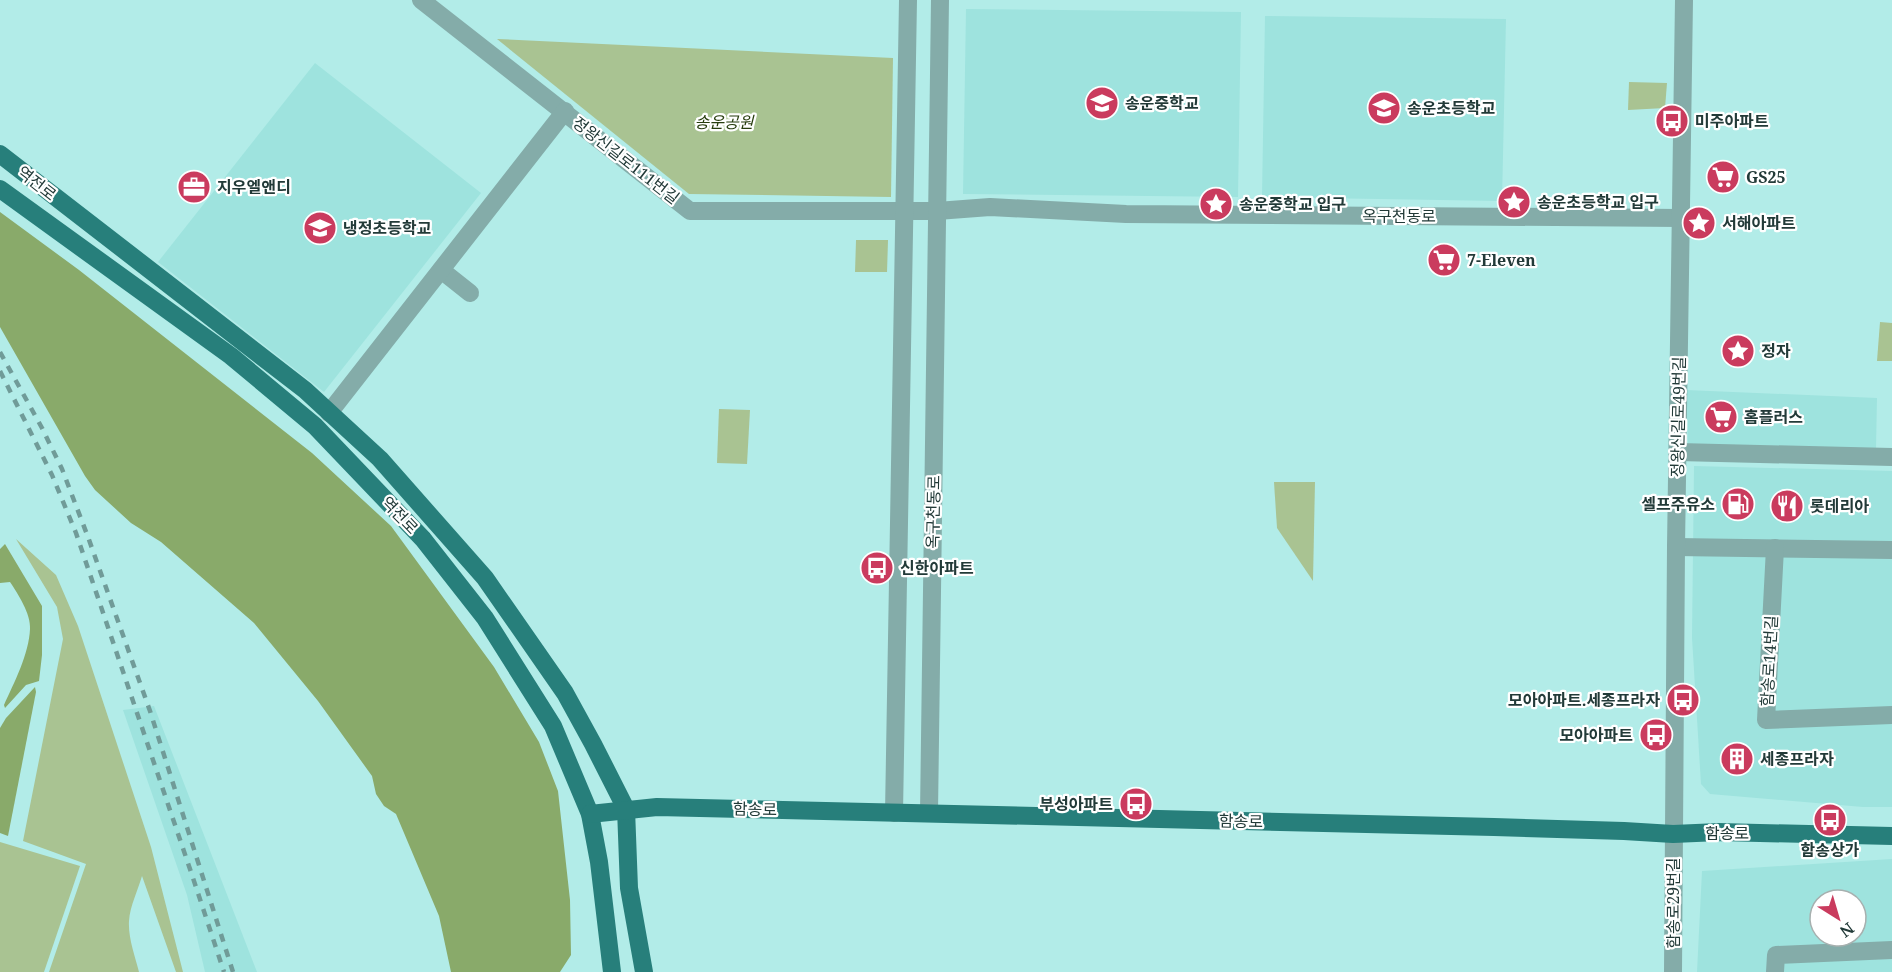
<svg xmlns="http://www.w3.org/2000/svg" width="1892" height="972" viewBox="0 0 1892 972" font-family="'Noto Serif','Noto Sans KR',serif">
<rect width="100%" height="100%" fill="#b2ece8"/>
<!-- built -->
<g fill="#9ee3de" fill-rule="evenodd">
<path d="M966 9 1241 12 1238 197 963 194Z"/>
<path d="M1265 16 1506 19 1502 201 1262 197Z"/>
<path d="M315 63 481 193 324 392 158 262Z"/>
<path d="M1686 390 1877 398 1876 449 1688 446Z"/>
<path d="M1694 466 1892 471V807H1863L1710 794 1701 784 1692 638Z"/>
<path d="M154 706 257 972H205L187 895 123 710Z"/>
<path d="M1892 859V972H1697L1702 871ZM1820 900H1856V936H1820Z"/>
</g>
<!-- green -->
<g fill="#a9c392">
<path d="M497 39 893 58 891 197 689 194Z"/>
<path d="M1629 82 1667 83 1665 108 1628 110Z"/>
<path d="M856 240H888L887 272H855Z"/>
<path d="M1880 322 1892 323V361H1877Z"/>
<path d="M719 409 750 410 747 464 717 463Z"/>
<path d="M1274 482H1315L1313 581 1277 528Z"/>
<path d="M16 539 56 575 78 626 151 847 183 972H176L142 876C138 890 130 906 129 921 128 938 135 956 139 972H49L86 864 23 841 63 639 57 607Z"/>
<path d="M0 842 80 866 44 972H0Z"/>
</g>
<!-- forest -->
<g fill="#89aa6a">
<path d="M0 212 79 270 312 453 391 526 494 667 539 742 558 791 570 900 571 955 560 972H451L439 916 396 814 384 806 376 794 372 776 318 701 254 623 161 542 131 523 95 490 85 476 0 327Z"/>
<path d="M5 544 42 606V655L39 681 26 685 5 708 4 705C14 683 29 654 30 629 31 614 18 594 10 582L0 583V549Z"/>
<path d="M35 687 36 692 8 836 0 833V728L6 718Z"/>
</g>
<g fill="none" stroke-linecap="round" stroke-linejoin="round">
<!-- minor -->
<g stroke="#84aca9" stroke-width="18">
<path d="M421 0 690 211H937L990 207 1126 214 1681 218"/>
<path d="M441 270 470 293"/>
<path d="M329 413 565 111"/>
<path d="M1678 452 1892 457"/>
<path d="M1676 547 1892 550"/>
<path d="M1775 548 1766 720 1892 715"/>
<path d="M894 813 908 0"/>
<path d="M929 813 940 0"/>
<path d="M1673 972 1676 547 1684 0"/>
<path d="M1775 972 1776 955 1892 950"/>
</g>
<!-- major -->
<g stroke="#277f7b" stroke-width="18">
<path d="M0 154 305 390 380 459 485 578 565 693 593 744 626 809 629 888 644 972"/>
<path d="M0 189 231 356 315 426 423 539 485 618 553 726 590 814 599 862 612 972"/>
<path d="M590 814 657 807 1494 827 1624 831 1673 834 1719 832 1892 836"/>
</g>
<!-- rail -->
<g stroke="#709b98" stroke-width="4.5" stroke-dasharray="8 8" stroke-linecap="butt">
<path d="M0 352 42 428 62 469 88 537 150 711 233 972"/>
<path d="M0 371 52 475 76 533 192 875 224 972"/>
</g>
</g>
<!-- icons -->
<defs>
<symbol id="school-disc" viewBox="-11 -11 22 22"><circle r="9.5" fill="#ca3b5e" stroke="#fff"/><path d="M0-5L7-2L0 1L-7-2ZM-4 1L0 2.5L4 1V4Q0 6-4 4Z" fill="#fff"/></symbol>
<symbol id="bus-disc" viewBox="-11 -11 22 22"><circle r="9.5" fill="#ca3b5e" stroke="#fff"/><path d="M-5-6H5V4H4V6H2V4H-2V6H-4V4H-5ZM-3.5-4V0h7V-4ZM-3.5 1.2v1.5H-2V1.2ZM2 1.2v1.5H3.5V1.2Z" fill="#fff"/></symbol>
<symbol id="supermarket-disc" viewBox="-11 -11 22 22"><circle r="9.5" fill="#ca3b5e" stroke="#fff"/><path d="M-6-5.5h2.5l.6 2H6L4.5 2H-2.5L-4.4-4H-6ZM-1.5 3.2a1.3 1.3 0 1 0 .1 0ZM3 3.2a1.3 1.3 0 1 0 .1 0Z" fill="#fff"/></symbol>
<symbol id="office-disc" viewBox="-11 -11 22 22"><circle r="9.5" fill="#ca3b5e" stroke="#fff"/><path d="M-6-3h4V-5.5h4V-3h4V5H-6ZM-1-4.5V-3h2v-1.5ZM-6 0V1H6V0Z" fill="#fff"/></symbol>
<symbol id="sight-disc" viewBox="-11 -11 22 22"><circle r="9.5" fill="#ca3b5e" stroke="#fff"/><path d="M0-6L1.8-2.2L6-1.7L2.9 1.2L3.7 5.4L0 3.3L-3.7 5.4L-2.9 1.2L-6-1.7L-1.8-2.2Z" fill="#fff"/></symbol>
<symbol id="fuel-disc" viewBox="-11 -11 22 22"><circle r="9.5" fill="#ca3b5e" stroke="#fff"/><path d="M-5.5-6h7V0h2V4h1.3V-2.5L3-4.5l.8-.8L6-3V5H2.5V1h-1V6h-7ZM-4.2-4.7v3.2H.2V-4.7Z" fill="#fff"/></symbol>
<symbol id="restaurant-disc" viewBox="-11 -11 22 22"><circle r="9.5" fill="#ca3b5e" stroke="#fff"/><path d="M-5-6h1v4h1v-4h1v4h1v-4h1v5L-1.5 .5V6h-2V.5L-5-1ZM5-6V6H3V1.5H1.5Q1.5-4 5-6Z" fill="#fff"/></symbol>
<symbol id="building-disc" viewBox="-11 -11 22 22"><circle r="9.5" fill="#ca3b5e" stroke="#fff"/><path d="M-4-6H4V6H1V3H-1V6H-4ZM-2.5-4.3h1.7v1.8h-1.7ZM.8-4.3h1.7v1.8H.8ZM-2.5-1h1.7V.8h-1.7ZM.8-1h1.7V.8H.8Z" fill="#fff"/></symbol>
</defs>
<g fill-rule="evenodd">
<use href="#school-disc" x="1083" y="84" width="38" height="38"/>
<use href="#school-disc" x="1365" y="89" width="38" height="38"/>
<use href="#bus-disc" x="1653" y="102" width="38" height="38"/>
<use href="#supermarket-disc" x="1704" y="158" width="38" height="38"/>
<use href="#office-disc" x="175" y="168" width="38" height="38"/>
<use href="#sight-disc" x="1495" y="183" width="38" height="38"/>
<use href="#sight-disc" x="1197" y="185" width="38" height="38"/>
<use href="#sight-disc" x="1680" y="204" width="38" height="38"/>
<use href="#school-disc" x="301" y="209" width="38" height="38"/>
<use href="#supermarket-disc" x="1425" y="241" width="38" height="38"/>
<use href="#sight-disc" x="1719" y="332" width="38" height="38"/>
<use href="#supermarket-disc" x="1702" y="398" width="38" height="38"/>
<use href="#fuel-disc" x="1719" y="485" width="38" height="38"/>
<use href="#restaurant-disc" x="1768" y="487" width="38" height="38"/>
<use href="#bus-disc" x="858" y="549" width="38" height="38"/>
<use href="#bus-disc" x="1664" y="681" width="38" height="38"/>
<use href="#bus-disc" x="1637" y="716" width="38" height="38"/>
<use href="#building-disc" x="1718" y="740" width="38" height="38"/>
<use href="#bus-disc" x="1117" y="785" width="38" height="38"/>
<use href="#bus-disc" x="1811" y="801" width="38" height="38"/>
</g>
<g text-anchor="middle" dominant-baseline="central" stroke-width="4.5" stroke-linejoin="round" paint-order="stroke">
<!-- poi labels -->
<g font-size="16" font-weight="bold" fill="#223a38" stroke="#fff" text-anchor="start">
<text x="1125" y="103">송운중학교</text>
<text x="1407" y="108">송운초등학교</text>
<text x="1695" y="121">미주아파트</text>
<text x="1746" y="177">GS25</text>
<text x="217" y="187">지우엘앤디</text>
<text x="1537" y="202">송운초등학교 입구</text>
<text x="1239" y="204">송운중학교 입구</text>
<text x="1722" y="223">서해아파트</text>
<text x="343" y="228">냉정초등학교</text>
<text x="1467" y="260">7-Eleven</text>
<text x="1761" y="351">정자</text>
<text x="1744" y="417">홈플러스</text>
<text x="1715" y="504" text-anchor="end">셀프주유소</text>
<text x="1810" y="506">롯데리아</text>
<text x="900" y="568">신한아파트</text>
<text x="1660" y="700" text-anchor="end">모아아파트.세종프라자</text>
<text x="1633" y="735" text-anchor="end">모아아파트</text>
<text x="1760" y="759">세종프라자</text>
<text x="1113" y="804" text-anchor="end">부성아파트</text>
<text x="1830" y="850" text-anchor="middle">함송상가</text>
</g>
<!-- park labels -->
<g font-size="16" font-style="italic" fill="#273d0e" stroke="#fff">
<text x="724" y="122">송운공원</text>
</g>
<!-- street labels -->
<g font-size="16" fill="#223a38" stroke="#fff">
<text transform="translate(626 160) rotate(38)">정왕신길로111번길</text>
<text transform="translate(37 183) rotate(38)">역전로</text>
<text x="1399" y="216">옥구천동로</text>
<text transform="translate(1678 417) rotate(-89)">정왕신길로49번길</text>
<text transform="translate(933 512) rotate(-89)">옥구천동로</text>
<text transform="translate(400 515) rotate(46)">역전로</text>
<text transform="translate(1769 661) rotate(-87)">함송로14번길</text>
<text transform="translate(755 809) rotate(1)">함송로</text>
<text transform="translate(1241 821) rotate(1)">함송로</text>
<text x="1727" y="833">함송로</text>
<text transform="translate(1673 903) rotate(-90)">함송로29번길</text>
</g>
</g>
<!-- north arrow -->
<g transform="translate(1838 918) rotate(143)"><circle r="28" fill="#ffffff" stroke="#a7b0af" stroke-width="1.5"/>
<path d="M0-4.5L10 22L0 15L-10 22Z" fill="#ca3b5e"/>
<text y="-9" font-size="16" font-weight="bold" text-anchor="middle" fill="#223a38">N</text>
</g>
</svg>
